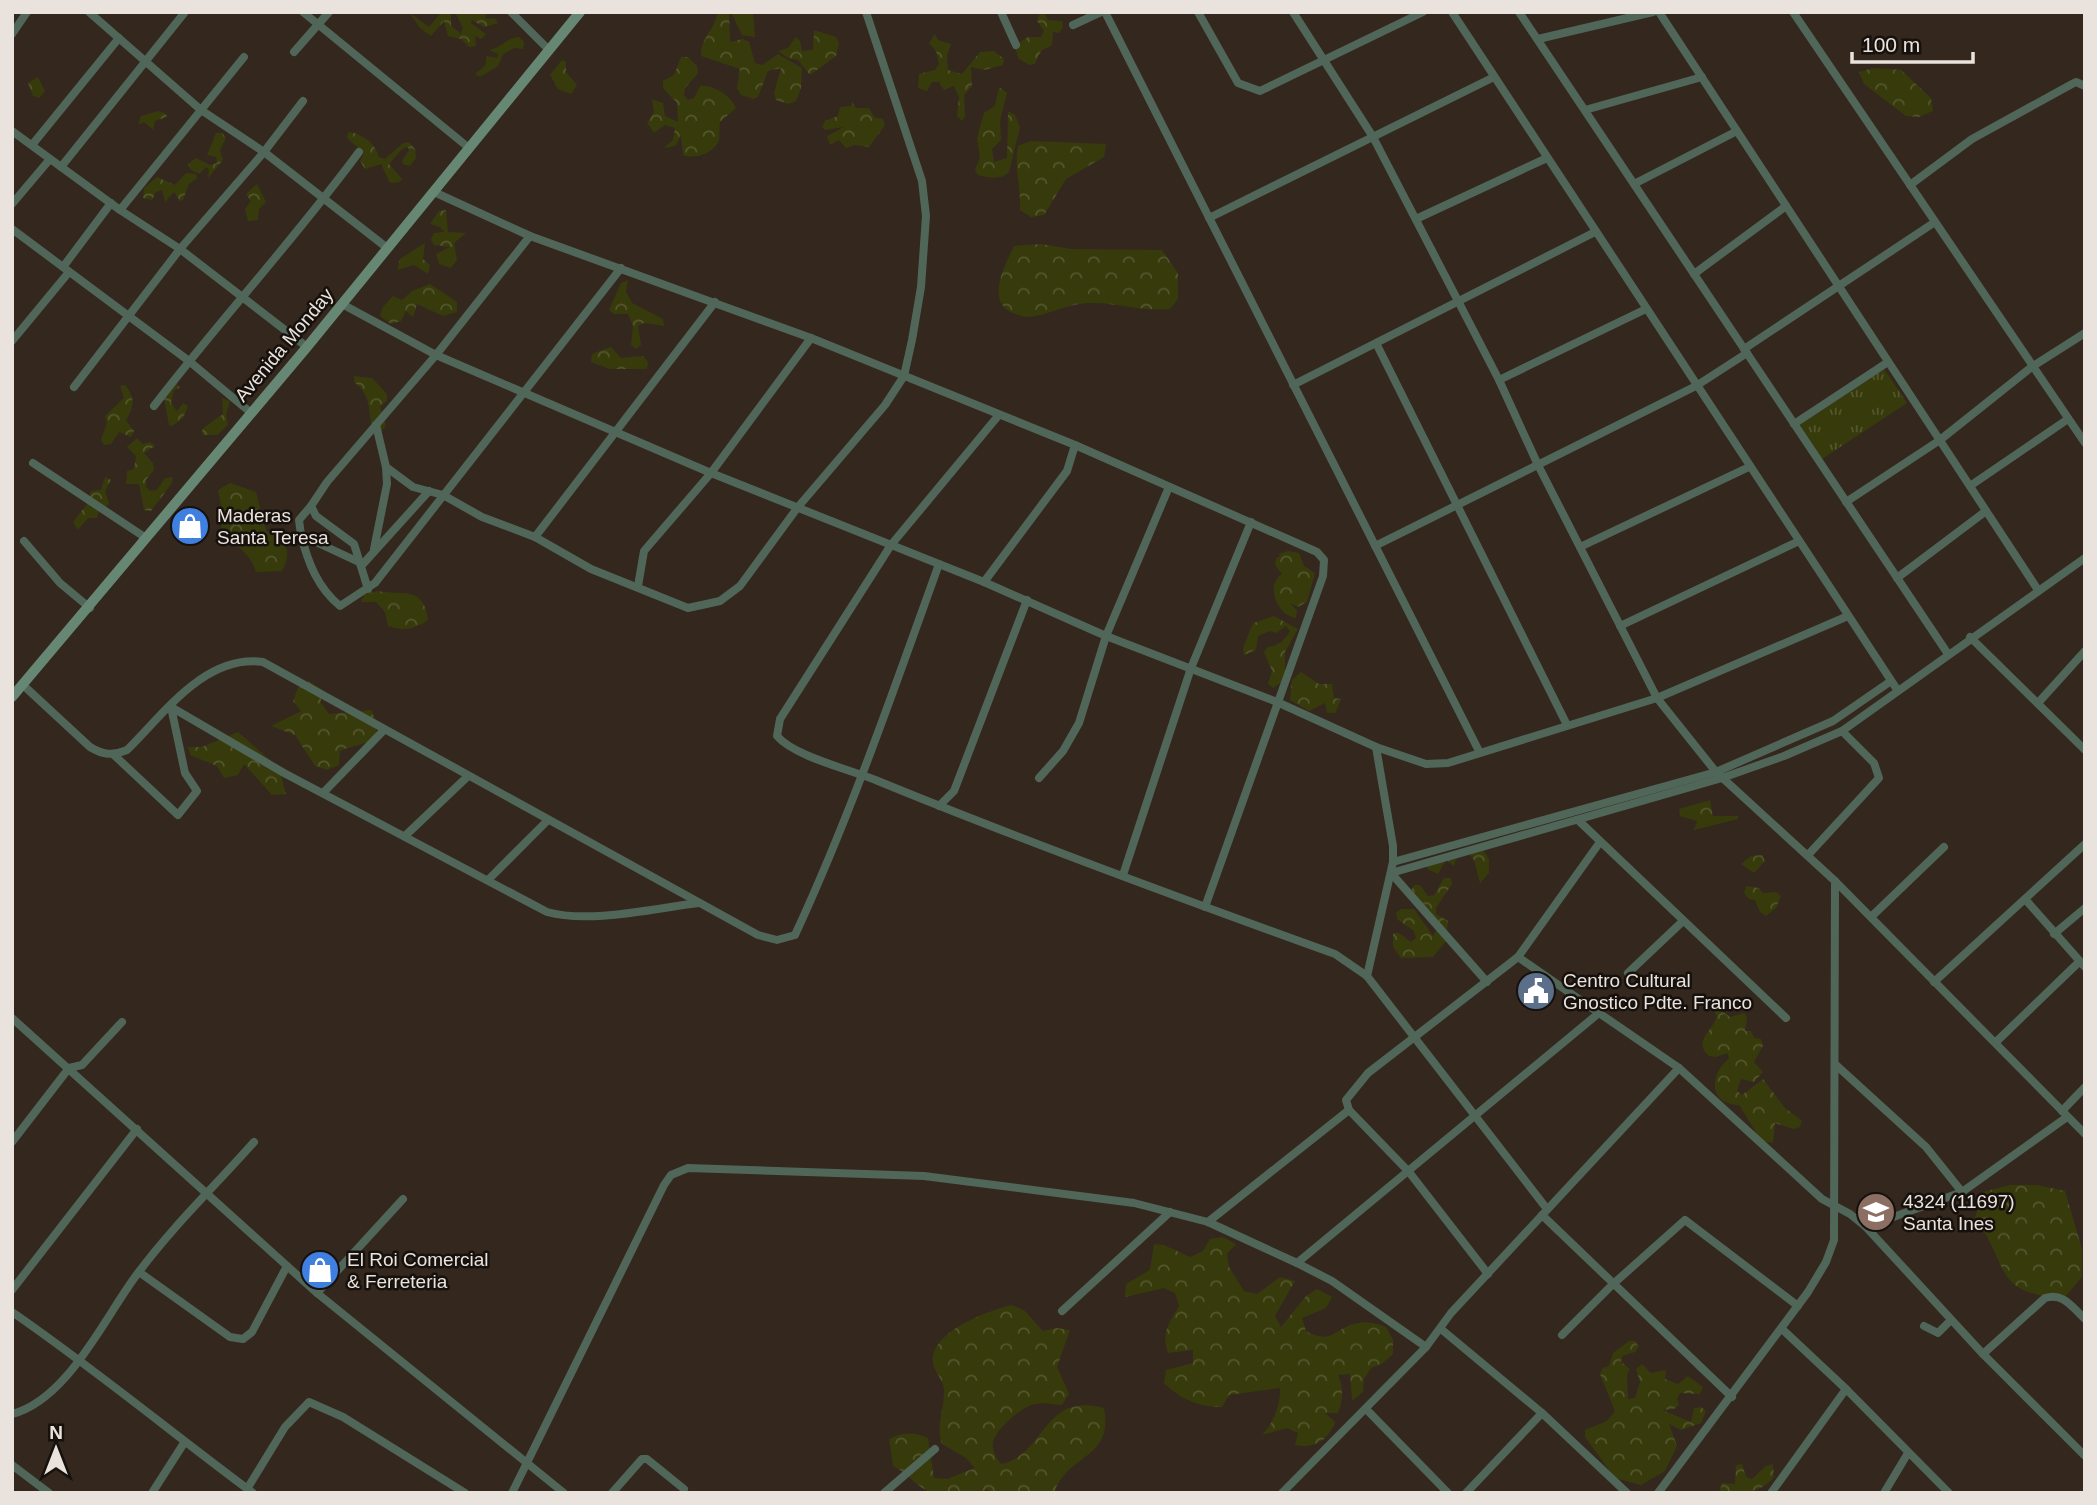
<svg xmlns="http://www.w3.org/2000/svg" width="2097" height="1505" viewBox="0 0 2097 1505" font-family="Helvetica,sans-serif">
<defs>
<pattern id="forest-crowns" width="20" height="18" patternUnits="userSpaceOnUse" patternTransform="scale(1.75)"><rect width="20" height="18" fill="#373a0b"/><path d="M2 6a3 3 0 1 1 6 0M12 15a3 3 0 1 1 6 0" fill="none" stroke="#54562e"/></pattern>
<pattern id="park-tufts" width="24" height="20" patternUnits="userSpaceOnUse" patternTransform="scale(1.75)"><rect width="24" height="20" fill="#373a0b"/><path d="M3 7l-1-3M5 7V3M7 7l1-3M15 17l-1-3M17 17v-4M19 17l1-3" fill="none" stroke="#54562e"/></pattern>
</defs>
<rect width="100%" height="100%" fill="#33271e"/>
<!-- forest -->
<g fill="url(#forest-crowns)">
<path d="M451 12V26L461 34 463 28 455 12H487L485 19 495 18 498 23 484 27 472 20 471 23 486 34 481 39 475 36 476 46 469 47 461 39 448 36 444 21 431 36 420 28 410 13 429 27 440 14Z"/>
<path d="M717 12H729L730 42 743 39 749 42 755 63 762 65 778 54 802 68 801 88 796 101 789 104 776 100 774 93 781 68 768 71 758 97 753 99 741 95 737 88 740 69 701 56C700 37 716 30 717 12Z"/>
<path d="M731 12H753L755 37 742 35Z"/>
<path d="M1044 13 1048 20 1062 21 1063 27 1059 33 1053 32 1052 45 1041 51 1035 64 1029 65 1018 58 1015 45 1028 37H1041L1044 31 1037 21 1039 15Z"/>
<path d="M814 30 836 37 839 43 836 56 810 75 798 60 788 58 778 51 788 48 796 37 800 41 802 51 813 50Z"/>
<path d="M935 34 938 40 951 44 947 56 948 70 962 74 980 52 994 51 1004 59 1003 65 984 70 971 67 972 86 964 95 965 116 962 121 957 116 959 97 954 86 944 90 939 82H932L927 91 918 88 919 74 935 70 939 64 936 51 929 43Z"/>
<path d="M519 37 524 42 523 49 514 48 503 54 498 66 480 77 475 74 485 66 487 56 497 58 498 54 489 50C502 48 506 38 519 37Z"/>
<path d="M681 57H688L697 66 698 73 685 88 684 95 688 100 694 98 700 86C713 84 731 96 736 108L720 122C719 127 720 134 719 140 715 153 694 160 683 155L681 136 675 146 664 148 673 140 675 128 665 125 654 133 647 123 654 112 652 99 663 103 665 116 678 122 677 103 663 88V81L674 75Z"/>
<path d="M562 60 566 62V72L577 85 571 94 558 89 550 75Z"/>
<path d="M1873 68 1901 70 1931 98 1933 111 1919 117 1906 116 1864 84 1859 72Z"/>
<path d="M38 77 45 91 39 98 33 96 28 83Z"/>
<path d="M999 87 1007 93 1000 120 1001 140 992 149 994 162 1007 158 1008 111 1015 115 1020 127 1009 172C1001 180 989 178 978 175L975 170 980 158 977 138 984 113 995 106Z"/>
<path d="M852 102 856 108H869L874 117 883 119 885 125 869 147 855 145 846 148 839 140 830 145 827 136 844 127 825 130 822 127 825 121 838 116 840 107 851 106Z"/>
<path d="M159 111 166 114 167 117 155 121 153 130 144 122 138 125 141 116Z"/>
<path d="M348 132C362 133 376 144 379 157L385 159 403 143 409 142 415 149 416 158 410 166 403 164 402 161 409 150 408 147 402 149 389 164 402 179 400 182 390 183 381 164 365 169 360 161 364 153 347 138Z"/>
<path d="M216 133H222L226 138 220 150 223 160 208 178 209 169 206 167 199 174 191 170 188 164 196 158 210 165 217 163 216 157 207 155Z"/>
<path d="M1031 141 1106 144 1104 157 1066 179 1044 215 1031 217 1020 210C1021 188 1014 166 1018 146Z"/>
<path d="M186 173 196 174 197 178 189 184 183 200 180 201 174 192 165 202 162 190 156 192 152 200 143 198 144 188 157 177 175 185Z"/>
<path d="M257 184 266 202 259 209 258 220 248 221 245 209 251 201 246 194Z"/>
<path d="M446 210 448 232 466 233 454 243 457 260 451 268 439 264 436 254 450 247 434 245 431 239 434 233 444 232 440 227 430 224 439 211Z"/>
<path d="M425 243 423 259 430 265 428 274 414 265 397 270 400 259Z"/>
<path d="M1041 244 1071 249 1162 250 1178 273V299L1170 309C1142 312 1115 302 1088 303 1068 304 1053 313 1035 316 1028 318 1020 316 1013 313 985 302 1005 265 1014 246Z"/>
<path d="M628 280 626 292 632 303 663 319 664 326 644 323 638 326 641 345 636 349 631 345 633 326 628 314H614L609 310 621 283Z"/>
<path d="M430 284 457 302V312L443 316 417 304 413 317 406 311 401 321 391 324 380 316 383 307 393 296 402 300 412 291Z"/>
<path d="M611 347 621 358 643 356 648 362 647 369H610L591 362 592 354Z"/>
<path d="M354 376 372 378 387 394V401L380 406 386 426 378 435 373 432C367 410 373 397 354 382Z"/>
<path d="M176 383 180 388 174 390 171 403 177 411 183 403 188 406 183 418 172 426 169 425 164 398Z"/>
<path d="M125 385C136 398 134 407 126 420L134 431 131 437 119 432 111 444 104 445 101 440 107 422 105 416 124 398 120 386Z"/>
<path d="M222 398 230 401 226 415 228 425 217 435H203L202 429 223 414Z"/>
<path d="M137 438 143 444 150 442 155 446 144 453 153 463 154 470 146 480V487L150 491 157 490 165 478 173 477 172 483 151 511 144 510 139 484H126L127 471 134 469 136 456 127 447Z"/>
<path d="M105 477 111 480 105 491 109 504 99 511 97 518H88L78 530 73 522 87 504 91 491 101 490Z"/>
<path d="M230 483 256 492 266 531C286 540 293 551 282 571L256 572C249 549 233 547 221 529L223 516 218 490Z"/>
<path d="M1288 551 1299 553 1304 566 1315 573 1307 602 1298 607 1290 603 1297 611 1296 618C1279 617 1264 586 1282 574L1275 565 1276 558 1281 556 1278 554Z"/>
<path d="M378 591C403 596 424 585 428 620 413 630 405 631 388 626L385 612 376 602H361L365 594Z"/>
<path d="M1274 616 1298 629 1285 652V680L1273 688 1268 684 1272 671 1264 652 1268 647C1278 646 1285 640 1290 631L1286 626 1276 633 1270 631 1258 636 1256 650 1244 655 1243 648 1253 623Z"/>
<path d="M1301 672 1319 684H1332L1334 698 1341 699 1335 713H1327L1325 703 1309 711 1290 700 1292 680Z"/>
<path d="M309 681 321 689V703L329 714 371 710 377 723 376 737C364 746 353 745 340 751L339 765 327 770 315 766 295 735 271 726 301 711 293 701 298 688Z"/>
<path d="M238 732 279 768 286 794 272 795 244 764 238 775 224 778 217 766 190 755 188 747H202Z"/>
<path d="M1710 800 1713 816H1738V819L1694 830 1697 821 1680 816 1679 809Z"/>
<path d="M1481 847 1489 859V873L1480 883 1474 860 1468 853 1456 859 1454 866 1446 860 1438 874 1427 869V866Z"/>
<path d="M1762 855 1765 861 1754 873 1741 864 1751 856Z"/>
<path d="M1444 878H1451L1452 884 1436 908V914L1448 921 1446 941 1433 957 1401 958 1393 947V933H1399L1411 942 1416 938 1414 931 1397 919 1396 913 1401 909H1414L1433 936 1436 930 1432 918 1411 891 1414 885H1420L1428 896 1434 895Z"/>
<path d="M1746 886 1759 888 1763 893 1776 892 1781 896 1776 908 1766 916 1760 912 1755 900 1749 899 1744 893Z"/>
<path d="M1719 1009 1730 1017 1744 1013 1747 1018 1745 1031H1751L1754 1038 1761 1039 1763 1046 1754 1062 1763 1072 1754 1082 1741 1079 1737 1091 1742 1095 1763 1079 1785 1108 1802 1121 1800 1127 1794 1129 1775 1123 1773 1143 1761 1141 1740 1106C1734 1104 1727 1104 1722 1100 1708 1089 1717 1067 1729 1059L1728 1053 1716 1057 1709 1056C1692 1041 1713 1031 1717 1016L1713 1010Z"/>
<path d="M2010 1185H2037L2065 1191 2082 1249V1277L2064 1298C1991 1294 2011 1266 1975 1218L1983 1192Z"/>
<path d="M1223 1237 1236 1244 1227 1254 1229 1267 1244 1291 1257 1294 1280 1277 1295 1281 1275 1316 1281 1327 1306 1296 1317 1289 1332 1297 1326 1308 1302 1318 1306 1331C1333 1346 1335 1327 1358 1323 1368 1321 1378 1324 1386 1327L1393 1340V1354L1383 1363 1371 1368 1364 1379 1363 1392 1352 1401 1350 1374 1338 1375C1344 1390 1343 1399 1338 1413H1325L1335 1422C1328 1441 1314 1449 1295 1445L1298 1433 1287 1428 1262 1435C1273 1424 1281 1404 1280 1388L1229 1395 1222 1407C1199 1407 1180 1399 1164 1383L1166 1370 1193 1363V1350L1168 1353C1161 1333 1169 1323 1179 1306L1175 1293 1164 1288 1125 1297 1126 1284 1150 1270 1154 1244 1164 1245 1190 1257 1203 1251 1210 1239Z"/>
<path d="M1012 1305 1025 1311 1043 1331 1056 1328 1070 1330 1057 1367 1069 1394 1062 1405C1054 1404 1043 1402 1035 1404 1022 1406 999 1427 994 1439 990 1448 996 1457 1001 1464 1046 1455 1042 1391 1104 1408 1114 1460 1068 1452 1054 1493H994L985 1489 984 1493H932C916 1487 908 1473 893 1466L889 1439C904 1432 913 1432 928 1438L934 1478 947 1479 975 1468 966 1458 942 1444C936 1424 944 1411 944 1391 944 1380 937 1376 934 1367 923 1334 989 1310 1012 1305Z"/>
<path d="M1629 1341H1635L1639 1347 1635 1352 1622 1356 1621 1362 1630 1369 1627 1375 1628 1399 1635 1398 1640 1382 1636 1369 1642 1364 1651 1373 1666 1370 1665 1379 1678 1384 1688 1376 1703 1387 1700 1394 1680 1393 1677 1399 1679 1405 1674 1409 1662 1410 1691 1422 1694 1408 1701 1407 1706 1411 1701 1423 1681 1430 1669 1424 1677 1446 1665 1471 1641 1485 1615 1478 1585 1437V1430L1607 1421 1615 1411 1600 1374 1603 1368 1609 1366 1613 1353Z"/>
<path d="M1742 1464 1746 1477 1752 1479 1766 1466 1773 1464 1774 1477C1759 1495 1740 1493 1719 1493L1722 1483 1735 1484 1736 1465Z"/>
</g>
<!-- park -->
<path fill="url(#park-tufts)" d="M1884 369 1907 403 1822 459 1800 425Z"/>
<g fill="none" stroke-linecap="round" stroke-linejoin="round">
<!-- minor -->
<g stroke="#506659" stroke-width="8">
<path d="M89 12 201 110 264 152 386 247"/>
<path d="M303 12 469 148"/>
<path d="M511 12 549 50"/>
<path d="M1001 12 1016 45"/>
<path d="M1105 12 1480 753"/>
<path d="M1198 12 1238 83 1260 91 1423 12"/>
<path d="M1293 12 1373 137 1499 380 1538 465 1657 698 1716 772 1835 881 2085 1134"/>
<path d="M1452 12 1898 691"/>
<path d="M1519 12 1948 654"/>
<path d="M1659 12 2038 590"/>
<path d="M1793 12 2085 443"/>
<path d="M1073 25 1101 12"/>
<path d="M12 34 27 12"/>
<path d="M1538 39 1653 12"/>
<path d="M294 52 329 12"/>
<path d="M1585 110 1702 77"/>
<path d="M12 131 120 210 180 249 307 347"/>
<path d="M32 145 119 38"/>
<path d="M61 167 185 12"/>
<path d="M1634 184 1737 131"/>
<path d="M1910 185 1972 139 2072 84 2076 82 2085 86"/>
<path d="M434 192 530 236 811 338 1075 445 1317 552 1324 560 1323 576 1205 907"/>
<path d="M12 204 50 159"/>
<path d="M120 210 244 57"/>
<path d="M1209 218 1494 77"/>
<path d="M1416 219 1547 158"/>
<path d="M12 229 189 361 250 412"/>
<path d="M63 267 111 203"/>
<path d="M1694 274 1786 206"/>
<path d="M342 304 436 355 711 473 984 582 1106 636 1277 702 1376 747 1426 764 1448 763 1657 698 1848 616"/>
<path d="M12 341 69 272"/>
<path d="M1376 343 1567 725"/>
<path d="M1744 349 1935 222"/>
<path d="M1499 380 1646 309"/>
<path d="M1293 385 1595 232"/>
<path d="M74 387 180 249 264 152 303 101"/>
<path d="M154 406C220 320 294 240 359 152"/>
<path d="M998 416 891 545 780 719 777 736C795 757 852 770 878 781 1029 843 1182 899 1335 954L1367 976 1547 1209"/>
<path d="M1794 424 1888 362"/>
<path d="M33 463 146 538"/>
<path d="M386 467 413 487 443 495 482 517 535 537 591 569 688 608 720 601 740 586 798 507 885 405 904 376 912 340 921 287 926 216 922 181 866 12"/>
<path d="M1970 486 2068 419"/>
<path d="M1846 502 1940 440 2033 366 2085 333"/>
<path d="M311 506 299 520 301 535 363 564 429 491"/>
<path d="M301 535C308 563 318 588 340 606L375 583 621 268"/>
<path d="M535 537 715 302"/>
<path d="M24 541 60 583 90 608"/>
<path d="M1375 546 1696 386 1747 353"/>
<path d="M1580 547 1749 467"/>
<path d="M374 549 387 484 386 467 376 425"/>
<path d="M1897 578 1986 511"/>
<path d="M984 582 1067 471 1075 445"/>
<path d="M638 586 644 551 711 473 811 338"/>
<path d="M368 589 354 544 316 516 311 506 327 482 436 355 530 236"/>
<path d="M1620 626 1797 542"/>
<path d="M1970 637 2085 750"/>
<path d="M23 685 90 747C103 755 112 756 127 750 164 714 205 654 263 662L758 935 777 940 795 935C851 814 894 689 939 564"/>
<path d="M2038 703 2085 651"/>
<path d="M171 707 284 773 547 912C590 924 655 908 699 903"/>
<path d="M114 755 178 815 197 791 185 773 171 707"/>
<path d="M1039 778 1063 751 1079 723 1106 636 1169 487"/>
<path d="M323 793 384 730"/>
<path d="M939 806 954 791 1027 600"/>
<path d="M1578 820 1786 1018"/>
<path d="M406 835 467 777"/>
<path d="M1808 855 1879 778 1874 763 1842 731"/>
<path d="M1393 862 1716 772 1833 721 1891 681"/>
<path d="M1123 875 1191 668 1251 522"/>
<path d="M488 880 548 820"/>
<path d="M2025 899 2085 967"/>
<path d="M1871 917 1944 847"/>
<path d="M2054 934 2085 908"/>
<path d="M1628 973 1683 921"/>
<path d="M1367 976 1393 862V846L1376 747"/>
<path d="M1487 982 1391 873 1722 778 1784 756 1842 731 2085 558"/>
<path d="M1934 982 2085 844"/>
<path d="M1599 1013 1679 1068 1822 1199 1850 1214 1866 1227 1983 1354 2085 1456"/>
<path d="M12 1018 317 1293 564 1493"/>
<path d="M1996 1042 2079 962"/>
<path d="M1836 1065 1926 1147 1962 1192"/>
<path d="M2062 1111 2085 1087"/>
<path d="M12 1142 69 1068 82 1065 122 1022"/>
<path d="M1542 1215 1732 1397"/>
<path d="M1208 1222 1349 1110"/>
<path d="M1866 1227 1962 1192 2067 1117"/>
<path d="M1297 1263 1599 1013 1518 957"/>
<path d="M139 1272 230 1337 243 1339 252 1332 287 1266"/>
<path d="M1488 1274 1409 1172 1349 1110 1346 1100 1368 1073 1518 957 1600 842"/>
<path d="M12 1290 137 1129"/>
<path d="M317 1293 403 1199"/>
<path d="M1062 1311 1170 1212"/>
<path d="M12 1312C95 1369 172 1433 253 1493"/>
<path d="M1924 1326 1938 1333 1951 1320"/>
<path d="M1441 1329 1542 1413 1466 1493"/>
<path d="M1782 1329 1846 1389 1949 1493"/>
<path d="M1562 1335 1612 1285 1685 1220 1798 1306"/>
<path d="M1983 1354 2045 1298C2063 1292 2072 1307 2085 1319"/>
<path d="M1366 1409 1448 1493"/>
<path d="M1542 1413 1627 1493"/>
<path d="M12 1414C68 1400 105 1316 138 1273 172 1227 216 1185 254 1142"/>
<path d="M12 1465 49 1493"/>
<path d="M247 1489 285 1427 309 1402 343 1417 465 1493"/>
<path d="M152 1493 184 1443"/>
<path d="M512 1493 664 1185 671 1175 688 1168 924 1176 1134 1203 1208 1222 1297 1263 1332 1281 1426 1347"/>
<path d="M612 1493 642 1459H647L684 1489"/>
<path d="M884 1493 935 1449"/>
<path d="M1282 1493 1426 1347 1451 1313 1679 1068"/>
<path d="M1658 1493 1808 1292 1826 1262 1834 1240 1835 881"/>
<path d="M1771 1493 1846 1389"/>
<path d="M1884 1493 1908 1453"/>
</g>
<!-- secondary -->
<path stroke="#658773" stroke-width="10" d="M12 697 307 347 580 12"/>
</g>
<!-- icons -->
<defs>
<symbol id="shop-disc" viewBox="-11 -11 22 22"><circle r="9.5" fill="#3f7fe0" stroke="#16110d"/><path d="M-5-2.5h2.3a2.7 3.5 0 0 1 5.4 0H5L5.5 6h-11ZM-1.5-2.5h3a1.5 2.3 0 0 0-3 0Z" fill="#fff"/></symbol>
<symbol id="civic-disc" viewBox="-11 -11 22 22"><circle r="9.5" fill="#5c6f8a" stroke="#16110d"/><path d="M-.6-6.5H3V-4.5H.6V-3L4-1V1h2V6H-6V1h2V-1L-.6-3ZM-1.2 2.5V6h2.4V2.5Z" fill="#fff"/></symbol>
<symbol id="school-disc" viewBox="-11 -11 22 22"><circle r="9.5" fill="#8d6e63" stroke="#16110d"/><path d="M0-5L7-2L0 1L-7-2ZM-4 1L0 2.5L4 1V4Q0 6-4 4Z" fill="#fff"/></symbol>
</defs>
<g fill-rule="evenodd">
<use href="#shop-disc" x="168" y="504" width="44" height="44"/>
<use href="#civic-disc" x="1514" y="969" width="44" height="44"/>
<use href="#school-disc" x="1854" y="1190" width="44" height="44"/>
<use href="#shop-disc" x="298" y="1248" width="44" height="44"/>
</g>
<g text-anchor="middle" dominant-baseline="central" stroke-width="5" stroke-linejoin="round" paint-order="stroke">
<!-- street labels -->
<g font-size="19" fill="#eae2dc" stroke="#16110d">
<text transform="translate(284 345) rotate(-50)">Avenida Monday</text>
</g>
<!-- poi labels -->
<g font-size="19" fill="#eae2dc" stroke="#16110d" text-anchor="start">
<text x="217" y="515">Maderas<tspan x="217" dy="22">Santa Teresa</tspan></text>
<text x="1563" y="980">Centro Cultural<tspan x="1563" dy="22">Gnostico Pdte. Franco</tspan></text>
<text x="1903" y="1201">4324 (11697)<tspan x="1903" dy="22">Santa Ines</tspan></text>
<text x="347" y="1259">El Roi Comercial<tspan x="347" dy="22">&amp; Ferreteria</tspan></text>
</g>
</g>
<!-- border -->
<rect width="2097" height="1505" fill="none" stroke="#eae2dc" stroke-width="28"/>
<!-- north arrow -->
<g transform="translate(56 1449)" stroke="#16110d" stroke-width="5" paint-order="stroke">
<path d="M0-5L12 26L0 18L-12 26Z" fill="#eae2dc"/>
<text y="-10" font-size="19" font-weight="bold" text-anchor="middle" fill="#eae2dc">N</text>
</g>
<!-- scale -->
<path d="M1852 52v10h121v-10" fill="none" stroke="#eae2dc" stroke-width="3.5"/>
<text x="1862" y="52" font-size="21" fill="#eae2dc" stroke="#16110d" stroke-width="5" paint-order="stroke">100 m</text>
</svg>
